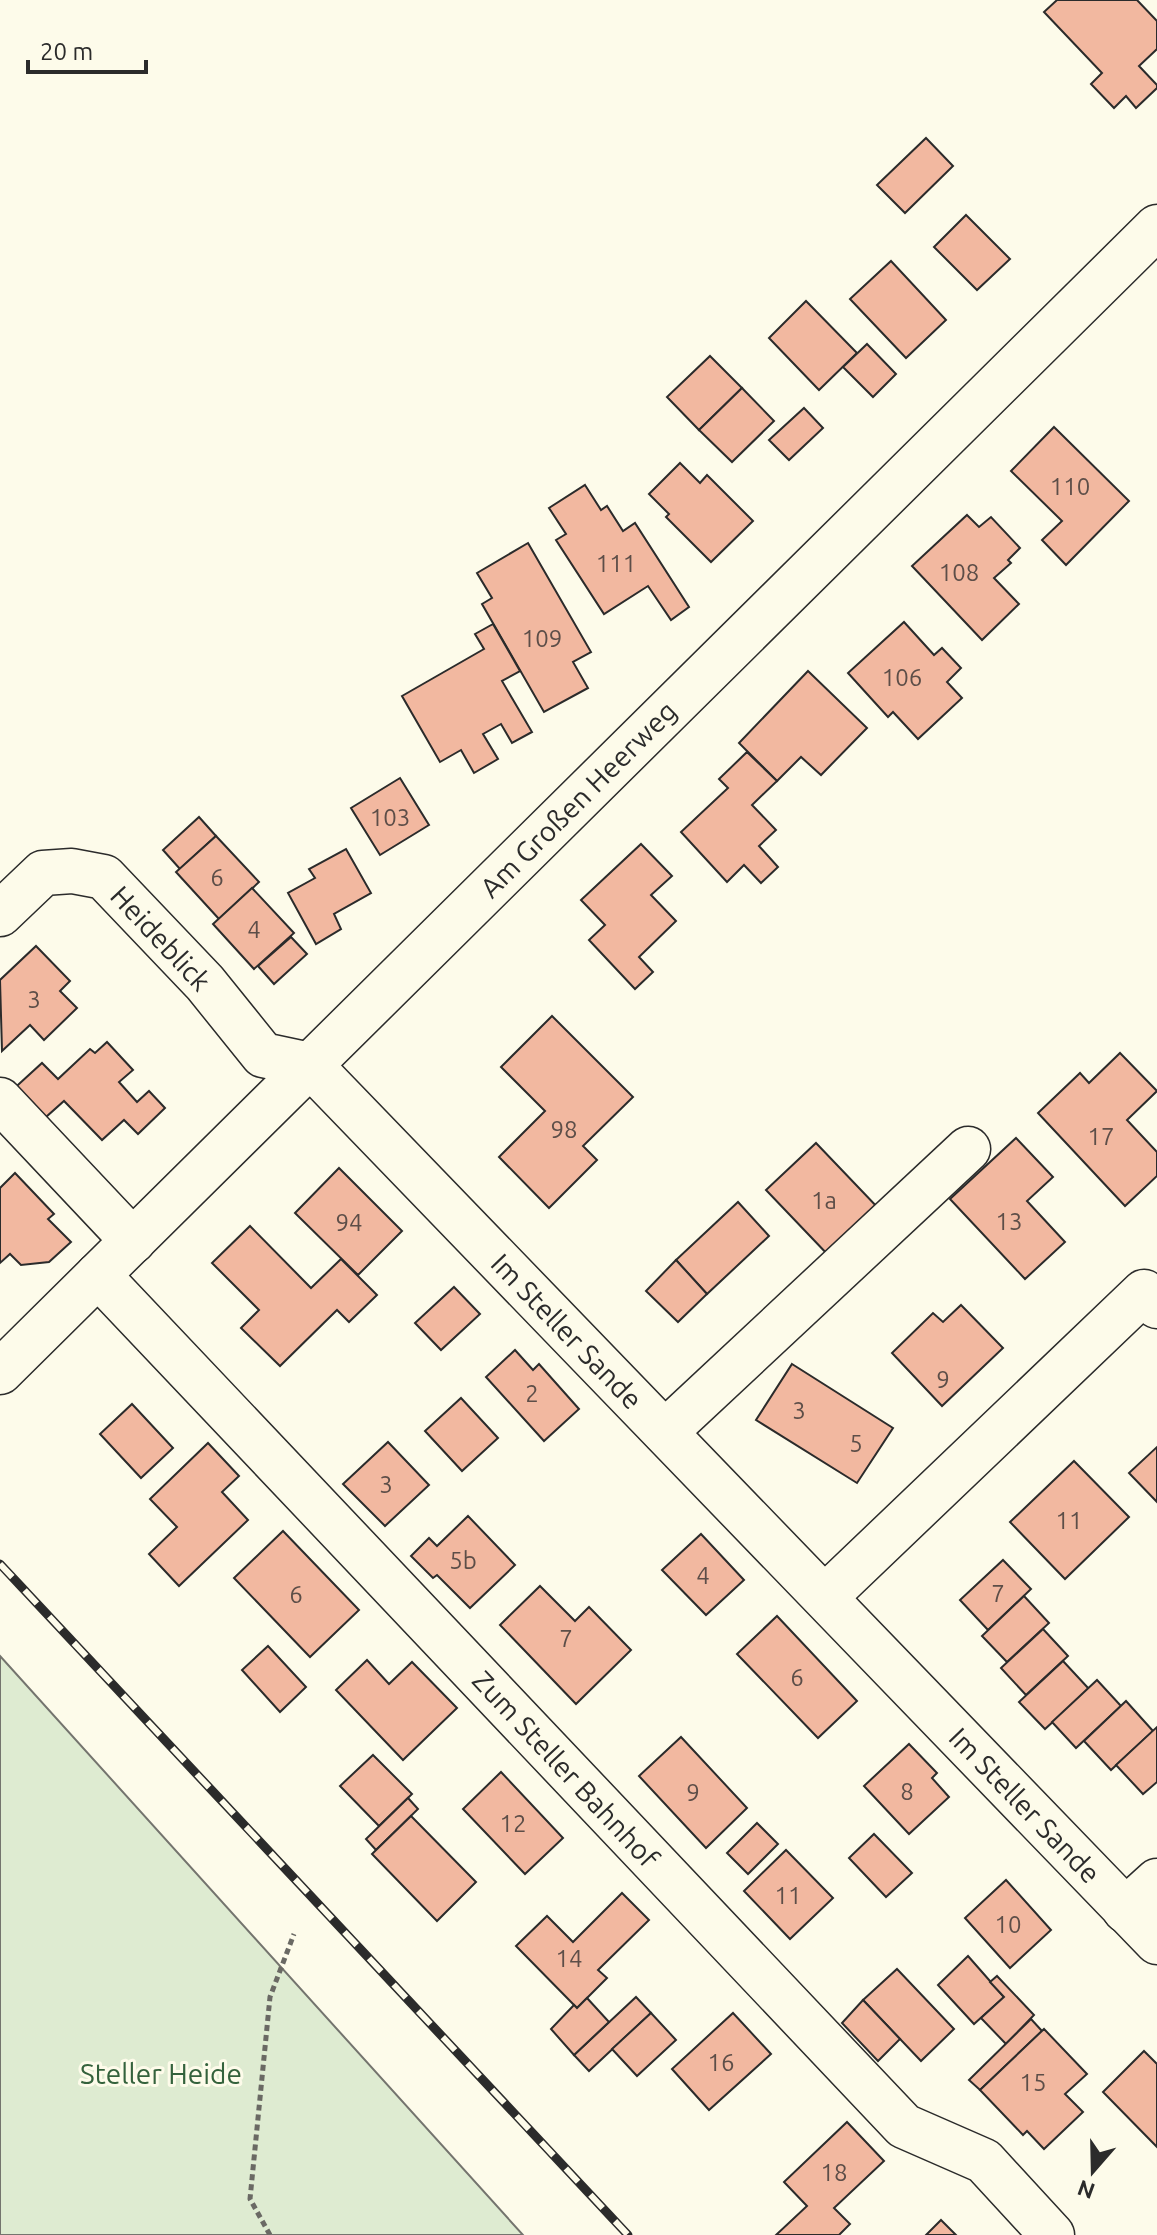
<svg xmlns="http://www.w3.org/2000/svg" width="1157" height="2235" viewBox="0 0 1157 2235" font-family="Ubuntu,sans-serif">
<rect width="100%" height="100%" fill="#fdfbea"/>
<!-- green -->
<path fill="#deebd1" stroke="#74746e" stroke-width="2" d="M0 1656 523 2235H0Z"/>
<!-- building -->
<g fill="#f2b8a0" stroke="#2b2b2b" stroke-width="2">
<path d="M1057 0H1137L1157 21V49L1139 66 1157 85V88L1136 108 1126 96 1114 108 1091 84 1102 73 1044 12Z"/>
<path d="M926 138 953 166 905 213 877 185Z"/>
<path d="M966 215 1010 259 977 290 934 247Z"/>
<path d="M891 261 946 320 906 358 850 299Z"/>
<path d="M806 301 857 353 819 390 769 338Z"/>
<path d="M867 344 896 374 873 397 843 367Z"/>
<path d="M710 356 742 388 699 430 667 397Z"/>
<path d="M742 388 774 421 732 462 699 430Z"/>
<path d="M804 408 823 428 789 460 769 440Z"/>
<path d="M1054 427 1129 501 1066 565 1042 540 1062 521 1011 471Z"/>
<path d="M680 463 700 483 707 475 753 521 711 562 666 517 669 514 649 494Z"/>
<path d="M585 485 601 510 607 506 623 531 635 523 689 607 671 620 648 586 604 614 556 540 566 534 549 508Z"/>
<path d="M967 515 979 527 991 517 1020 548 1008 560 1011 563 994 578 1019 604 982 640 912 566Z"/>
<path d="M528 543 591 652 573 662 588 688 544 712 482 604 492 598 477 573Z"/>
<path d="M904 622 934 655 942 648 961 668 947 682 962 698 918 739 893 712 888 717 848 673Z"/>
<path d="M493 624 520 671 502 681 532 732 512 743 501 724 483 734 498 759 474 773 461 750 440 762 402 696 484 649 475 634Z"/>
<path d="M808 671 867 728 821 775 801 757 777 781 739 743Z"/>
<path d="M747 752 777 781 752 805 776 830 759 846 778 867 761 883 744 865 727 882 681 832 728 788 719 779Z"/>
<path d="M400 778 429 825 380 855 351 808Z"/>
<path d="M199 817 216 836 180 869 163 850Z"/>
<path d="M216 836 259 882 219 919 176 872Z"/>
<path d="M641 844 672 876 651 895 676 921 639 957 653 972 635 989 589 940 605 925 581 900Z"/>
<path d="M346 849 371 893 334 914 341 929 316 944 288 893 315 878 309 869Z"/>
<path d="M252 888 294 933 254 969 213 924Z"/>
<path d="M291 937 307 954 274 984 258 966Z"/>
<path d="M36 946 70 981 60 991 77 1008 44 1040 30 1025 2 1051 0 980Z"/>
<path d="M552 1016 633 1097 583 1146 597 1160 549 1208 499 1157 545 1111 501 1067Z"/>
<path d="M107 1042 133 1070 119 1082 137 1102 149 1091 165 1108 138 1134 124 1120 102 1140 64 1101 37 1125 8 1094 42 1063 58 1079 90 1049 95 1053Z"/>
<path d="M1120 1053 1157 1091 1127 1120 1157 1152V1176L1125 1206 1038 1113 1080 1073 1089 1083Z"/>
<path d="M1016 1138 1053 1177 1027 1201 1065 1242 1025 1279 950 1199Z"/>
<path d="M816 1143 881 1211 831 1258 766 1190Z"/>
<path d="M339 1168 402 1231 358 1275 295 1213Z"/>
<path d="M15 1173 54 1214 48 1219 71 1242 49 1262 21 1265 10 1254 0 1263V1188Z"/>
<path d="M738 1202 769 1236 707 1294 676 1260Z"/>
<path d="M250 1226 311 1288 341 1259 377 1295 349 1322 337 1310 280 1366 241 1328 259 1310 212 1263Z"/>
<path d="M676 1260 707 1294 678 1322 646 1291Z"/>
<path d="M454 1287 480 1314 441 1350 415 1323Z"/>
<path d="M961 1305 1003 1348 942 1406 892 1353 933 1313 943 1322Z"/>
<path d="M515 1350 533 1370 539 1364 579 1409 544 1441 486 1377Z"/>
<path d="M792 1364 893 1428 857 1483 756 1420Z"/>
<path d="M461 1398 498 1438 462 1471 425 1431Z"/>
<path d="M132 1404 173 1448 141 1478 100 1434Z"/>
<path d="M388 1442 429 1485 385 1526 343 1484Z"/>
<path d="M208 1443 239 1476 222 1492 248 1520 179 1586 149 1554 177 1527 150 1499Z"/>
<path d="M1157 1447V1502L1129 1473Z"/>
<path d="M1074 1461 1129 1517 1065 1579 1010 1522Z"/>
<path d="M468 1516 515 1565 470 1608 437 1575 433 1578 411 1556 429 1538 437 1546Z"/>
<path d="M283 1531 359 1610 310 1657 234 1578Z"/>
<path d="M701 1534 744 1580 706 1615 662 1570Z"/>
<path d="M1003 1560 1031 1589 988 1630 960 1600Z"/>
<path d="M540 1586 575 1621 589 1607 631 1650 576 1704 500 1625Z"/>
<path d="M1024 1596 1049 1623 1007 1662 982 1636Z"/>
<path d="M777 1616 857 1701 818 1738 737 1654Z"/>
<path d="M1043 1629 1068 1656 1026 1695 1001 1668Z"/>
<path d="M268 1646 306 1687 280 1712 242 1670Z"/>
<path d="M367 1660 389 1684 412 1662 457 1708 403 1760 336 1690Z"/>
<path d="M1063 1661 1089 1689 1045 1729 1019 1702Z"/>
<path d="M1097 1680 1121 1706 1076 1748 1052 1722Z"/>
<path d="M1126 1701 1153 1731 1111 1770 1084 1741Z"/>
<path d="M1157 1727V1782L1143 1794 1116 1765Z"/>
<path d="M681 1737 747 1808 706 1848 639 1776Z"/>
<path d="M909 1744 937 1773 932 1778 949 1797 909 1834 864 1786Z"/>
<path d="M373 1755 412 1794 379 1826 340 1786Z"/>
<path d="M501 1772 563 1838 525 1874 463 1809Z"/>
<path d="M408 1798 418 1809 376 1850 366 1839Z"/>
<path d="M411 1816 476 1882 437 1921 372 1854Z"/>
<path d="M757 1823 778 1844 748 1874 727 1853Z"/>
<path d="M874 1834 912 1873 886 1897 849 1858Z"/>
<path d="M786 1850 833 1898 790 1939 744 1891Z"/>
<path d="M1006 1880 1051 1930 1010 1968 965 1918Z"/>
<path d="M622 1893 649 1920 598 1970 607 1978 577 2008 516 1946 547 1916 573 1942Z"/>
<path d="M968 1956 1004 1997 974 2024 938 1985Z"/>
<path d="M897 1969 954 2029 921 2061 863 2000Z"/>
<path d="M997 1976 1034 2015 1006 2044 981 2018 1004 1997 990 1982Z"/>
<path d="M636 1997 651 2013 589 2071 574 2055Z"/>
<path d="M587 1998 609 2022 574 2055 551 2029 574 2005 577 2008Z"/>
<path d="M863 2000 900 2039 878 2061 842 2023Z"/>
<path d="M651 2013 676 2040 637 2076 612 2049Z"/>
<path d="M733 2013 771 2054 709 2110 672 2069Z"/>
<path d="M1031 2019 1042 2031 980 2090 969 2080Z"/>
<path d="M1044 2029 1087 2074 1065 2094 1083 2112 1044 2149 1027 2131 1023 2135 980 2090Z"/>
<path d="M1144 2051 1157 2064V2147L1103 2092Z"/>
<path d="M847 2122 884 2161 834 2208 850 2224 839 2235H776L807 2206 784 2182Z"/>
<path d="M941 2220 956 2235H926Z"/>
</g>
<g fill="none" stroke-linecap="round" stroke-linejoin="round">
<defs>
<g id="minor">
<path d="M0 914 43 873 72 871 104 877 205 983 263 1055 310 1065 1157 1942"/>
<path d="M0 1100 133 1241"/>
<path d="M98 1275 904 2126 984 2161 1052 2235"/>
<path d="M0 1372 1157 227"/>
<path d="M665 1432 968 1149"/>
<path d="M825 1597 1144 1292 1157 1306"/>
<path d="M1125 1910 1157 1881"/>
</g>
</defs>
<!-- minor casing -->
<use href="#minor" stroke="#2b2b2b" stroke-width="47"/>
<!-- path -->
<path stroke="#6a6964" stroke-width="5" stroke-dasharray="6 4" stroke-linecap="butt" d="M270 2235 250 2199 270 1997 294 1934"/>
<!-- minor -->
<use href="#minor" stroke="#fdfbea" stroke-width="44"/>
<defs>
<path id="rail" d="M0 1564 628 2235"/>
</defs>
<!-- rail casing -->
<use href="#rail" stroke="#2b2b2b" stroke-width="9"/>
<!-- rail -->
<use href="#rail" stroke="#fdfbea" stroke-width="6" stroke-dasharray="18" stroke-linecap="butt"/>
</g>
<g text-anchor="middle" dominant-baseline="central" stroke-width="6" stroke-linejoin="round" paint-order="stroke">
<!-- number labels -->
<g font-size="24" fill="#5d4e48">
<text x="1070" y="486">110</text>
<text x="616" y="563">111</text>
<text x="959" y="572">108</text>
<text x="542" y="638">109</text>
<text x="902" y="677">106</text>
<text x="390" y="817">103</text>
<text x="217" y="877">6</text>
<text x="254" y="929">4</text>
<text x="34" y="999">3</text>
<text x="564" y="1129">98</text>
<text x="1101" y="1136">17</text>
<text x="824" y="1200">1a</text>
<text x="1009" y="1221">13</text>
<text x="349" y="1222">94</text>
<text x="943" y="1379">9</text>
<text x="532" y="1393">2</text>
<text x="799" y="1410">3</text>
<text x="856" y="1443">5</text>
<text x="386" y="1484">3</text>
<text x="1069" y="1520">11</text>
<text x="463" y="1560">5b</text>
<text x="703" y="1575">4</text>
<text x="998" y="1593">7</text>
<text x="296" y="1594">6</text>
<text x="566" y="1638">7</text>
<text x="797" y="1677">6</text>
<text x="907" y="1791">8</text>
<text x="693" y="1792">9</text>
<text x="513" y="1823">12</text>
<text x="788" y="1895">11</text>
<text x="1008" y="1924">10</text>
<text x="569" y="1958">14</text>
<text x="721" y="2062">16</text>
<text x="1033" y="2082">15</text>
<text x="834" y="2172">18</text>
</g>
<!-- street labels -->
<g font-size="28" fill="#2b2b2b" stroke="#fdfbea">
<text transform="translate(578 799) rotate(-45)">Am Großen Heerweg</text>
<text transform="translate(161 938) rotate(47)">Heideblick</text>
<text transform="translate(567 1331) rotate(46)">Im Steller Sande</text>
<text transform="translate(566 1769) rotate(47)">Zum Steller Bahnhof</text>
<text transform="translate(1025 1805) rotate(46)">Im Steller Sande</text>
</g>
<!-- park labels -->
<g font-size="28" fill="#34623c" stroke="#fdfbea">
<text x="161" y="2073">Steller Heide</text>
</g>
</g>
<!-- north arrow -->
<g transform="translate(1093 2171) rotate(200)" stroke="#fdfbea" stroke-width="6" paint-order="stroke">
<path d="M0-6L14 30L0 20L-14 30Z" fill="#2b2b2b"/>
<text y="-12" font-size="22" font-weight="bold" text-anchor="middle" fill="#2b2b2b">N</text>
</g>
<!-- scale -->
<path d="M28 60v12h118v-12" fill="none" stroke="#2b2b2b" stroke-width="4"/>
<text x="40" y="60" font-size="24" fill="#2b2b2b" stroke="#fdfbea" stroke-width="6" paint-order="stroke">20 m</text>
</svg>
